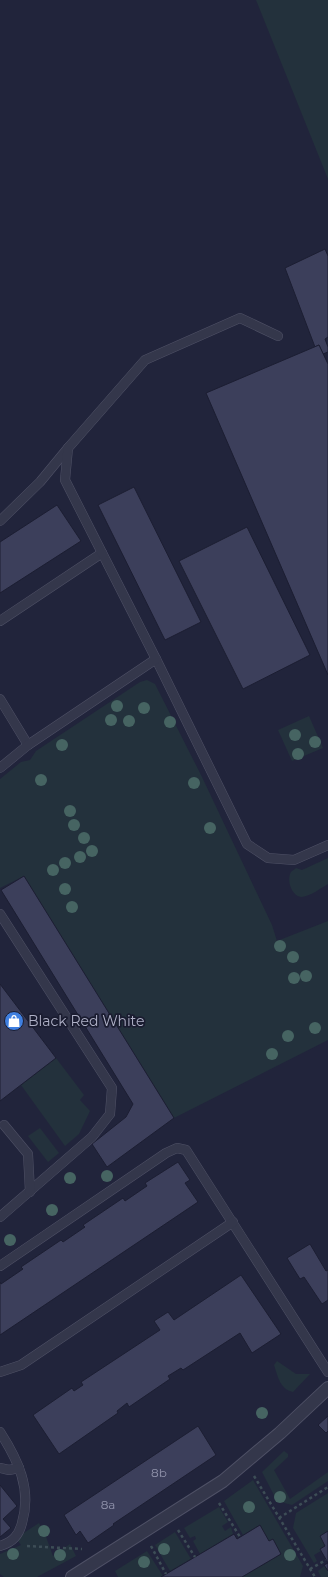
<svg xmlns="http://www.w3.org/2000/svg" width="328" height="1577" viewBox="0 0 328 1577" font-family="Montserrat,sans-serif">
<rect width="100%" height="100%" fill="#21243b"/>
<!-- green -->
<g fill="#23313c">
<path d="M256 0H328V179Z"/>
<path d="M147 680 155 684 202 777 272 925 277 941 328 921V1040L174 1118 24 876 0 888V779L21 762 30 760 36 751 140 682Z"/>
<path d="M309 716 323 748 292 761 278 730Z"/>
<path d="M328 858V884C321 888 311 896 302 897 292 897 286 880 291 872 292 871 295 869 296 868L302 870Z"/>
<path d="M56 1058 84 1095 80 1100 90 1111 79 1134 65 1146 21 1085Z"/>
<path d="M40 1128 59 1153 48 1162 28 1136Z"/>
<path d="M277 1361 296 1374H310L293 1392C280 1389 278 1377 274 1365Z"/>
<path d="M284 1451 288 1454V1457L274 1470 290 1499 328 1472V1481L292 1505 277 1501 262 1472Z"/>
<path d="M253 1480 303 1566 300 1577H242L281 1554 273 1539 269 1541 260 1525 243 1535 224 1501Z"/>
<path d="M328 1493V1577H321L318 1571 328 1563 321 1551 314 1555 317 1561 314 1563 293 1528 296 1513Z"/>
<path d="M219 1507 228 1522 222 1526 225 1531 231 1527 233 1534 200 1554 193 1541 196 1539 195 1536 190 1538 184 1528Z"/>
<path d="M39 1523 45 1534 53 1556 70 1544 76 1556 37 1577H4L0 1574V1554L21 1545 16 1538Z"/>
<path d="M175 1532 191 1559 170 1571 155 1545Z"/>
<path d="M147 1551 163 1576 161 1577H118L115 1571Z"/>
</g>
<!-- building -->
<g fill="#3c3f5b" stroke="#1c1e32">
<path d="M325 249 328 256V337L325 339 328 347V352L323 354 319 345 315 347 285 268Z"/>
<path d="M319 345 328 364V675L206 393Z"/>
<path d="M134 487 201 622 165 640 98 505Z"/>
<path d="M57 505 81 541 0 593V542Z"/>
<path d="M247 527 310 655 243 689 179 561Z"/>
<path d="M24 876 174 1118 107 1167 92 1144 126 1117 133 1104 1 890Z"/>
<path d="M0 984 56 1058 0 1101Z"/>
<path d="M178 1162 190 1180 185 1183 198 1202 0 1335V1282L1 1284 23 1269 21 1267 61 1240 63 1242 85 1227 83 1225 123 1198 125 1201 147 1186 145 1183Z"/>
<path d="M310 1244 326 1271 328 1270V1300L322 1304 304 1277 300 1279 287 1258Z"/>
<path d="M241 1275 281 1334 252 1353 240 1333 183 1370 181 1368 168 1376 170 1379 129 1407 127 1403 117 1411 118 1413 59 1454 33 1415 72 1388 74 1391 83 1385 81 1382 160 1330 154 1321 168 1312 174 1320Z"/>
<path d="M328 1416V1431L326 1433 318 1425Z"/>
<path d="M198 1426 216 1455 113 1524 114 1525 88 1543 80 1531 76 1535 64 1515Z"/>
<path d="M0 1485 17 1506 3 1519 11 1528 0 1537Z"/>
<path d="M260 1525 269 1541 273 1539 281 1554 242 1577H161L234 1534 237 1539Z"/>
<path d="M328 1531V1571L324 1565 328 1563 320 1549 325 1546 320 1536Z"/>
</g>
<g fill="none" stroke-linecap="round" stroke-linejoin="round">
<defs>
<g id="service">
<path d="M0 521 40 482 68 448"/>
<path d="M0 621 102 553"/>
<path d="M156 659 247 844 268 858 294 860 328 845"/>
<path d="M0 699 28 745"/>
<path d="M0 768 28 745 156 659 65 480 68 448 145 360 240 318 278 336"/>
<path d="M0 914 112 1088 110 1114 92 1137 0 1217"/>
<path d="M4 1125 28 1154 30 1192"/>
<path d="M0 1266 166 1153 177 1148 186 1150 328 1372"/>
<path d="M0 1372 21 1365 233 1222"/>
<path d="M0 1432C18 1460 32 1489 22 1523 19 1535 13 1542 0 1546"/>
<path d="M0 1468 9 1470 19 1468"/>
</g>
<path id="minor" d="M72 1577 223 1481 280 1433 328 1388"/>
</defs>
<!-- service casing -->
<use href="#service" stroke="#4f5166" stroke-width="10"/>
<!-- minor casing -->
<use href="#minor" stroke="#4f5166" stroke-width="14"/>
<!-- path -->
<g stroke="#3d4d56" stroke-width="2.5" stroke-dasharray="3 3" stroke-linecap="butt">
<path d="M254 1476 315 1577"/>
<path d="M219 1503 240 1537"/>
<path d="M279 1518 328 1487"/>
<path d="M178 1530 195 1557"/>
<path d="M27 1546 82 1549"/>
<path d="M151 1546 166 1574"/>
<path d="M310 1569 326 1560"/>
</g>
<!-- service -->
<use href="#service" stroke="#34374b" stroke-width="9"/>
<!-- minor -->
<use href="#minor" stroke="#34374b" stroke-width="12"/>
</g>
<!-- trees -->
<g fill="#466462">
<circle cx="117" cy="706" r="6"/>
<circle cx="144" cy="708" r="6"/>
<circle cx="111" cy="720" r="6"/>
<circle cx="129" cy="721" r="6"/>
<circle cx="170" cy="722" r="6"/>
<circle cx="295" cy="735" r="6"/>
<circle cx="315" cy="742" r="6"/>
<circle cx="62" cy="745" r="6"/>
<circle cx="298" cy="754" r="6"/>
<circle cx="41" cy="780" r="6"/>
<circle cx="194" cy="783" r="6"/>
<circle cx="70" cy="811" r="6"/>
<circle cx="74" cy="825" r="6"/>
<circle cx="210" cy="828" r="6"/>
<circle cx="84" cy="838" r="6"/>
<circle cx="92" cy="851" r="6"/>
<circle cx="80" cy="857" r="6"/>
<circle cx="65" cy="863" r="6"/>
<circle cx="53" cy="870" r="6"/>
<circle cx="65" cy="889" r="6"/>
<circle cx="72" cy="907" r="6"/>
<circle cx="280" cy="946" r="6"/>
<circle cx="293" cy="957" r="6"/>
<circle cx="306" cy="976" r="6"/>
<circle cx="294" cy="978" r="6"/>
<circle cx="315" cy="1028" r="6"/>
<circle cx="288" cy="1036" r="6"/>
<circle cx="272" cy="1054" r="6"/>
<circle cx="107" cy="1176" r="6"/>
<circle cx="70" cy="1178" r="6"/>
<circle cx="52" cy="1210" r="6"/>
<circle cx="10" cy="1240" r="6"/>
<circle cx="262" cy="1413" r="6"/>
<circle cx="280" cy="1497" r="6"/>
<circle cx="249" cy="1507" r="6"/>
<circle cx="44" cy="1531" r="6"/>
<circle cx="164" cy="1549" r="6"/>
<circle cx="13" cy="1554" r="6"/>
<circle cx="60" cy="1555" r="6"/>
<circle cx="290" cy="1555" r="6"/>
<circle cx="144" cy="1562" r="6"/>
</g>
<!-- icons -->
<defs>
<symbol id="shop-disc" viewBox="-11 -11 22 22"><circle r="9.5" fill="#3f7fe0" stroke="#1a1c30"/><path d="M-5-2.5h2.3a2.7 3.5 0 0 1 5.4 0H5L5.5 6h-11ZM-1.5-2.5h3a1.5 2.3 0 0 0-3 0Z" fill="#fff"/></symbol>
</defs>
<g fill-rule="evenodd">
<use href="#shop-disc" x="3" y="1010" width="22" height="22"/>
</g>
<g text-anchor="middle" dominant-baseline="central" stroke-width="3.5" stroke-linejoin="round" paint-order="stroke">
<!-- number labels -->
<g font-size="12" fill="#9294ac">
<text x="159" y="1472">8b</text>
<text x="108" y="1504">8a</text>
</g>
<!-- poi labels -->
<g font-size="14" fill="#afb1c7" stroke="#1a1c30" text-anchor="start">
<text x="28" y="1021">Black Red White</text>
</g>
</g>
</svg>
